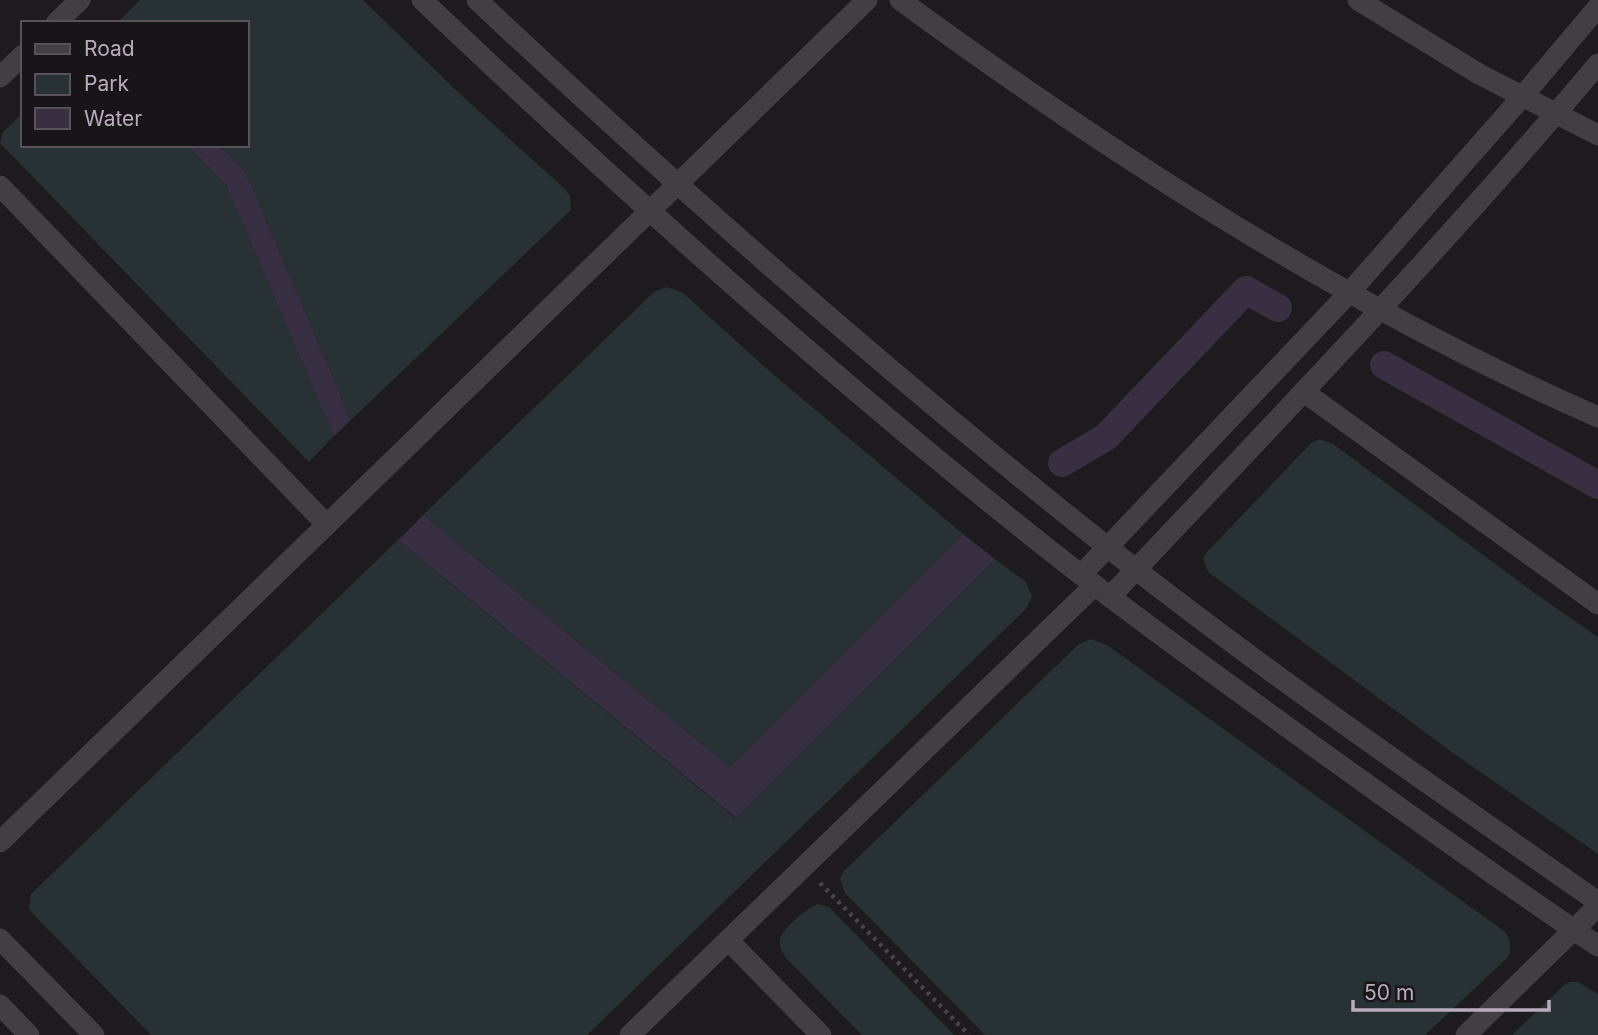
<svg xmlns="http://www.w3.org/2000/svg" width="1598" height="1035" viewBox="0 0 1598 1035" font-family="Inter,sans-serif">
<rect width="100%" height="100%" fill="#1d1b1d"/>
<!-- green -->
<g fill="#283133">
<path d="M140 0H363L459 93 565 189 570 196 571 210 351 420 246 173 219 145H247V23H117Z"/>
<path d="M23 113V145H187L226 185 334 436 309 462 0 143 3 132Z"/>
<path d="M667 287 682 292 767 369 963 534 730 767 423 515 654 292Z"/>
<path d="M1319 439 1333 444 1536 594 1598 637V854L1453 753 1208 572 1203 558 1207 552 1311 443Z"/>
<path d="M398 540 735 818 995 559 1026 582 1032 596 1027 608 587 1035H151L33 914 29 908 31 894Z"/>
<path d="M1091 639 1107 645 1504 931C1511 940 1512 946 1508 957L1425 1035H985L845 893 840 878 844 871 1079 644Z"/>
<path d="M819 904 830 908 954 1035H862L785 957C782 951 779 946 780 940 781 929 809 906 819 904Z"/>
<path d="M1570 982H1578L1598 994V1035H1512L1564 985Z"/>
</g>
<!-- water -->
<g fill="#382f43">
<path d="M187 145H219L246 173 351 420 334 436 226 185Z"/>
<path d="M423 515 730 767 963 534 995 559 736 818 398 540Z"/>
</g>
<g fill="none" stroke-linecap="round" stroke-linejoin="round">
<!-- canal -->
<g stroke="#382f43" stroke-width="28">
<path d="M1384 365 1598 485"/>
<path d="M1062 463 1106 437 1246 290 1278 308"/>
</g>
<!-- path -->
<path stroke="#49434c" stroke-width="4.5" stroke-dasharray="3.5 5" stroke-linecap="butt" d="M820 883 969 1035"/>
<!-- minor -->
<g stroke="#433d44" stroke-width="21">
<path d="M422 0C620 188 824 371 1038 541 1127 612 1220 678 1312 745 1407 813 1501 881 1598 946"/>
<path d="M477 0C688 198 906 389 1134 568 1284 685 1442 793 1598 902"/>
<path d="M900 0C1119 160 1350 308 1598 417"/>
<path d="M1358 0 1479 74 1598 135"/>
<path d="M56 23 80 0"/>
<path d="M0 77 23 55"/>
<path d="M0 186 327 525"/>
<path d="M1304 392 1598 604"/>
<path d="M1082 574 1349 293 1522 97 1598 7"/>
<path d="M1110 597C1275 422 1443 248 1598 64"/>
<path d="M0 842 867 0"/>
<path d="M0 939 94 1035"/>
<path d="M728 940 821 1035"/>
<path d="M0 1005 29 1035"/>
<path d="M630 1035 1095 585"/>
<path d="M1466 1035 1598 906"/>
</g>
</g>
<!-- legend -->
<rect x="21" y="21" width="228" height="126" fill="#181518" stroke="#58515a" stroke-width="2"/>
<rect x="35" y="44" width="35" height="10" fill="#433d44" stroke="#58515a" stroke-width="2"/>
<text x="84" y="56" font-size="21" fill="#b8acbd">Road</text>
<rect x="35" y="74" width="35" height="21" fill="#283133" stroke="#58515a" stroke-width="2"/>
<text x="84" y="91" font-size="21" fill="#b8acbd">Park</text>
<rect x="35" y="108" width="35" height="21" fill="#382f43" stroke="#58515a" stroke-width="2"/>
<text x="84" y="126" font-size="21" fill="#b8acbd">Water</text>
<!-- scale -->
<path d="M1353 1000v10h196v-10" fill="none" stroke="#b8acbd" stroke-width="3.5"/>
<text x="1364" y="1000" font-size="21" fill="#b8acbd" stroke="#181518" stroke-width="5" paint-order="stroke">50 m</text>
</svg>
